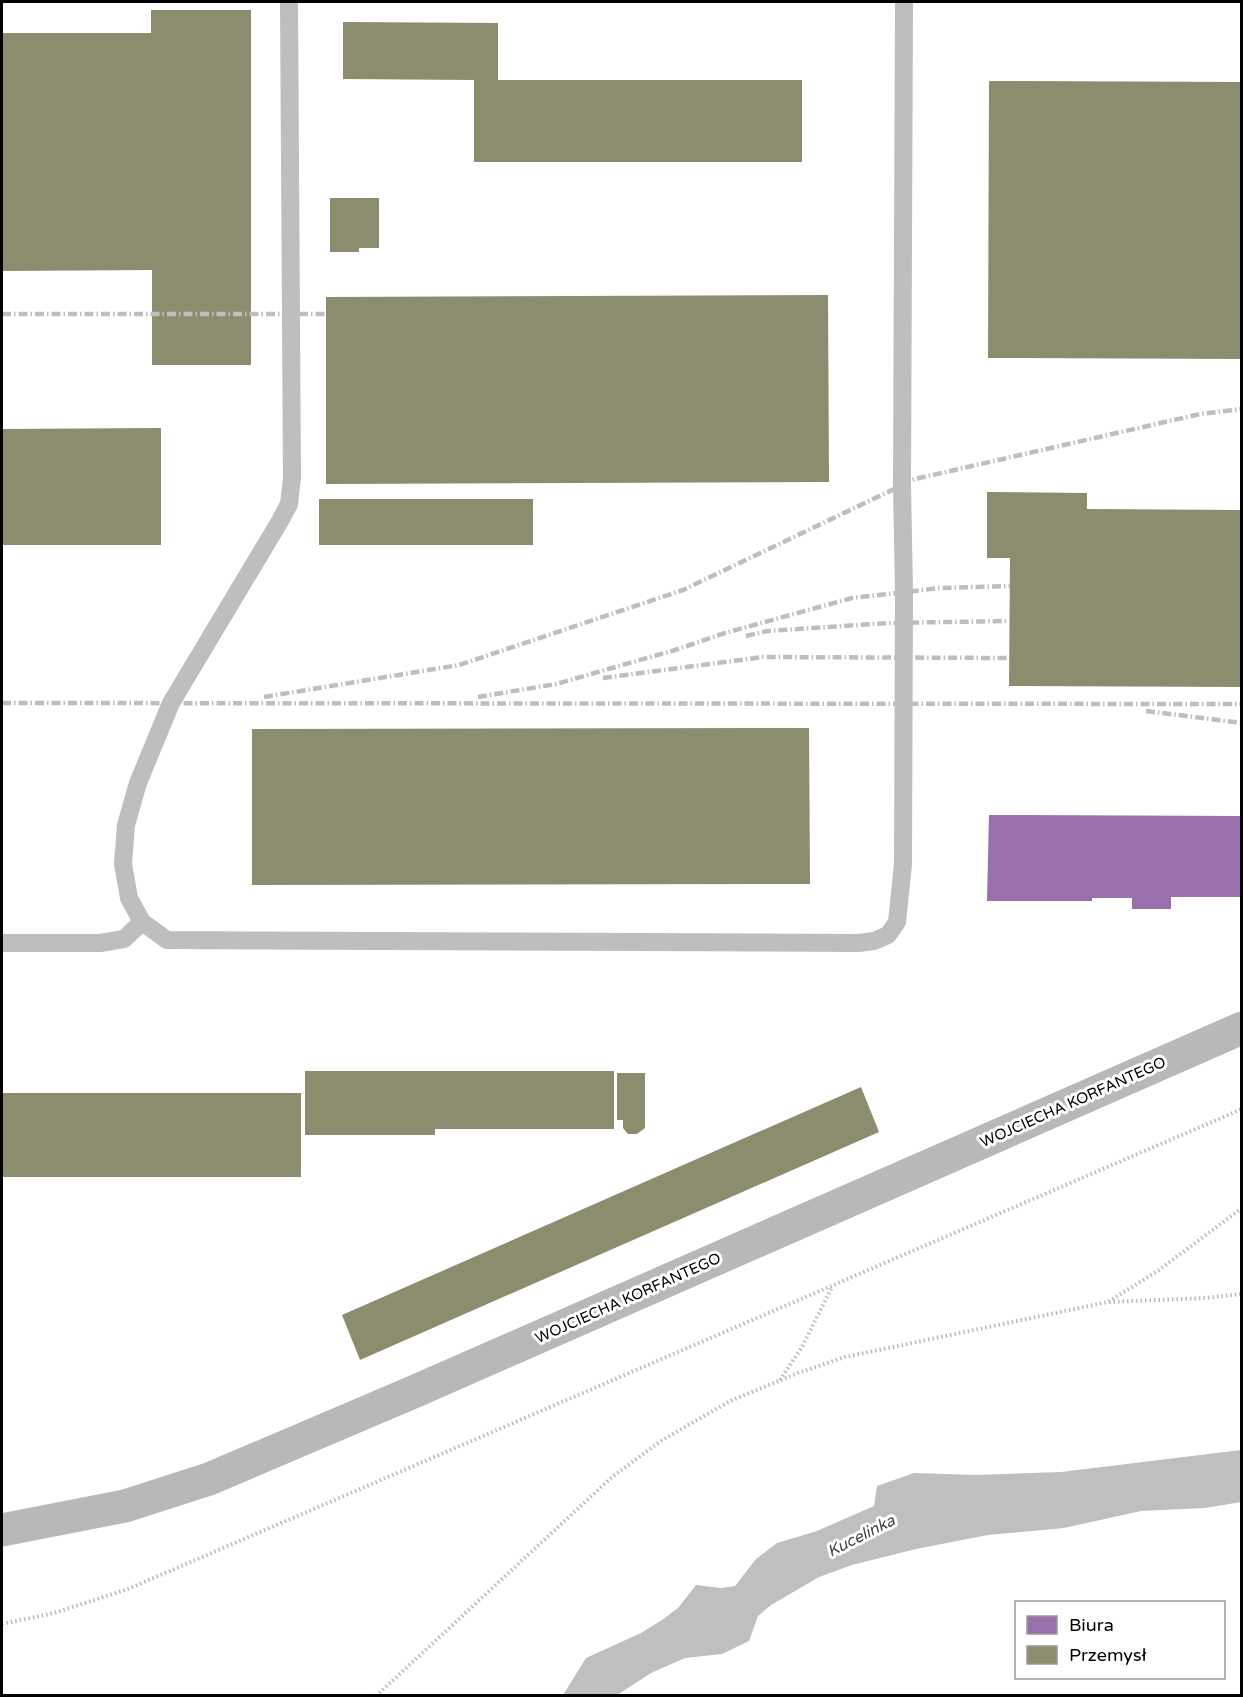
<svg xmlns="http://www.w3.org/2000/svg" width="1243" height="1697" viewBox="0 0 1243 1697" font-family="'Varela Round',sans-serif">
<rect width="100%" height="100%" fill="#fff"/>
<!-- water -->
<path fill="#bfbfbf" d="M1241 1450V1502L1205 1508 1141 1511 1064 1528 988 1535 916 1549 852 1565 819 1577 771 1605 758 1616 749 1641 722 1654 685 1658 651 1673 617 1695H563L586 1658 641 1633 662 1620 678 1608 696 1585 721 1588 735 1586 756 1559 777 1543 817 1531 874 1506 877 1486 914 1473 976 1475 1061 1472Z"/>
<!-- offices -->
<path fill="#9970ab" d="M989 815 1242 816V897H1171V909H1132V898H1092V901H987Z"/>
<!-- industry -->
<g fill="#8c8c6e">
<path d="M151 10H251V365H152V270L2 271V33H151Z"/>
<path d="M343 22 498 23V80H802V162H474V80L343 79Z"/>
<path d="M989 81 1242 82V359L988 358Z"/>
<path d="M330 198H379V248H359V252H330Z"/>
<path d="M828 295 829 482 326 484V297Z"/>
<path d="M161 428V545H2V429Z"/>
<path d="M987 492 1087 493V509L1242 510V687L1009 686 1010 558H987Z"/>
<rect x="319" y="499" width="214" height="46"/>
<path d="M809 728 810 884 252 885V729Z"/>
<path d="M305 1071H614V1129H435V1135H305Z"/>
<path d="M617 1073H645V1128L637 1134H628L623 1128V1120H617Z"/>
<path d="M861 1087 879 1132 360 1360 342 1315Z"/>
<rect x="2" y="1093" width="299" height="84"/>
</g>
<g fill="none" stroke-linecap="round" stroke-linejoin="round">
<!-- path -->
<g stroke="#b9b9b9" stroke-width="4" stroke-dasharray="1.5 3" stroke-linecap="butt">
<path d="M1109 1302 1205 1298 1242 1294"/>
<path d="M780 1380 802 1347 832 1287"/>
<path d="M2 1624 54 1613 128 1589 1242 1109"/>
<path d="M376 1696 612 1477 661 1441 730 1401 798 1373 845 1357 1108 1302 1159 1270 1242 1208"/>
</g>
<!-- lane -->
<g stroke="#bebebe" stroke-width="18">
<path d="M289 2 292 478 289 504 280 521 171 703 138 783 126 825 123 864 129 898 142 922 167 940 858 943 874 941 888 935 897 922 903 864 904 592 902 485 904 2"/>
<path d="M2 943H100L124 939 142 922"/>
</g>
<!-- secondary -->
<path stroke="#b8b8b8" stroke-width="33" d="M2 1530 125 1506 209 1479 418 1390 1242 1028"/>
<!-- rail -->
<g stroke="#bebebe" stroke-width="4.5" stroke-dasharray="9 3 1.5 3" stroke-linecap="butt">
<path d="M2 314H326"/>
<path d="M746 636 767 631 889 623 1009 621"/>
<path d="M603 678 763 657 1009 658"/>
<path d="M264 697 459 665 683 590 915 479 1200 414 1242 409"/>
<path d="M478 697 556 684 675 650 725 633 852 598 940 588 1010 586"/>
<path d="M2 703 1242 704"/>
<path d="M1146 711 1242 723"/>
</g>
</g>
<g text-anchor="middle" dominant-baseline="central" stroke-width="6" stroke-linejoin="round" paint-order="stroke">
<!-- street labels -->
<g font-size="15" fill="#000" stroke="#fff">
<text transform="translate(1073 1102) rotate(-24)">WOJCIECHA KORFANTEGO</text>
<text transform="translate(628 1298) rotate(-24)">WOJCIECHA KORFANTEGO</text>
</g>
<!-- water labels -->
<g font-size="16" font-style="italic" fill="#444" stroke="#fff">
<text transform="translate(861 1536) rotate(-27)">Kucelinka</text>
</g>
</g>
<!-- border -->
<rect width="1243" height="1697" fill="none" stroke="#000000" stroke-width="6"/>
<!-- legend -->
<rect x="1015" y="1601" width="210" height="78" fill="#ffffff" stroke="#999999" stroke-width="1.5"/>
<rect x="1027" y="1616" width="30" height="18" fill="#9970ab" stroke="#999999" stroke-width="1.5"/>
<text x="1069" y="1631" font-size="18" fill="#000000">Biura</text>
<rect x="1027" y="1646" width="30" height="18" fill="#8c8c6e" stroke="#999999" stroke-width="1.5"/>
<text x="1069" y="1661" font-size="18" fill="#000000">Przemysł</text>
</svg>
